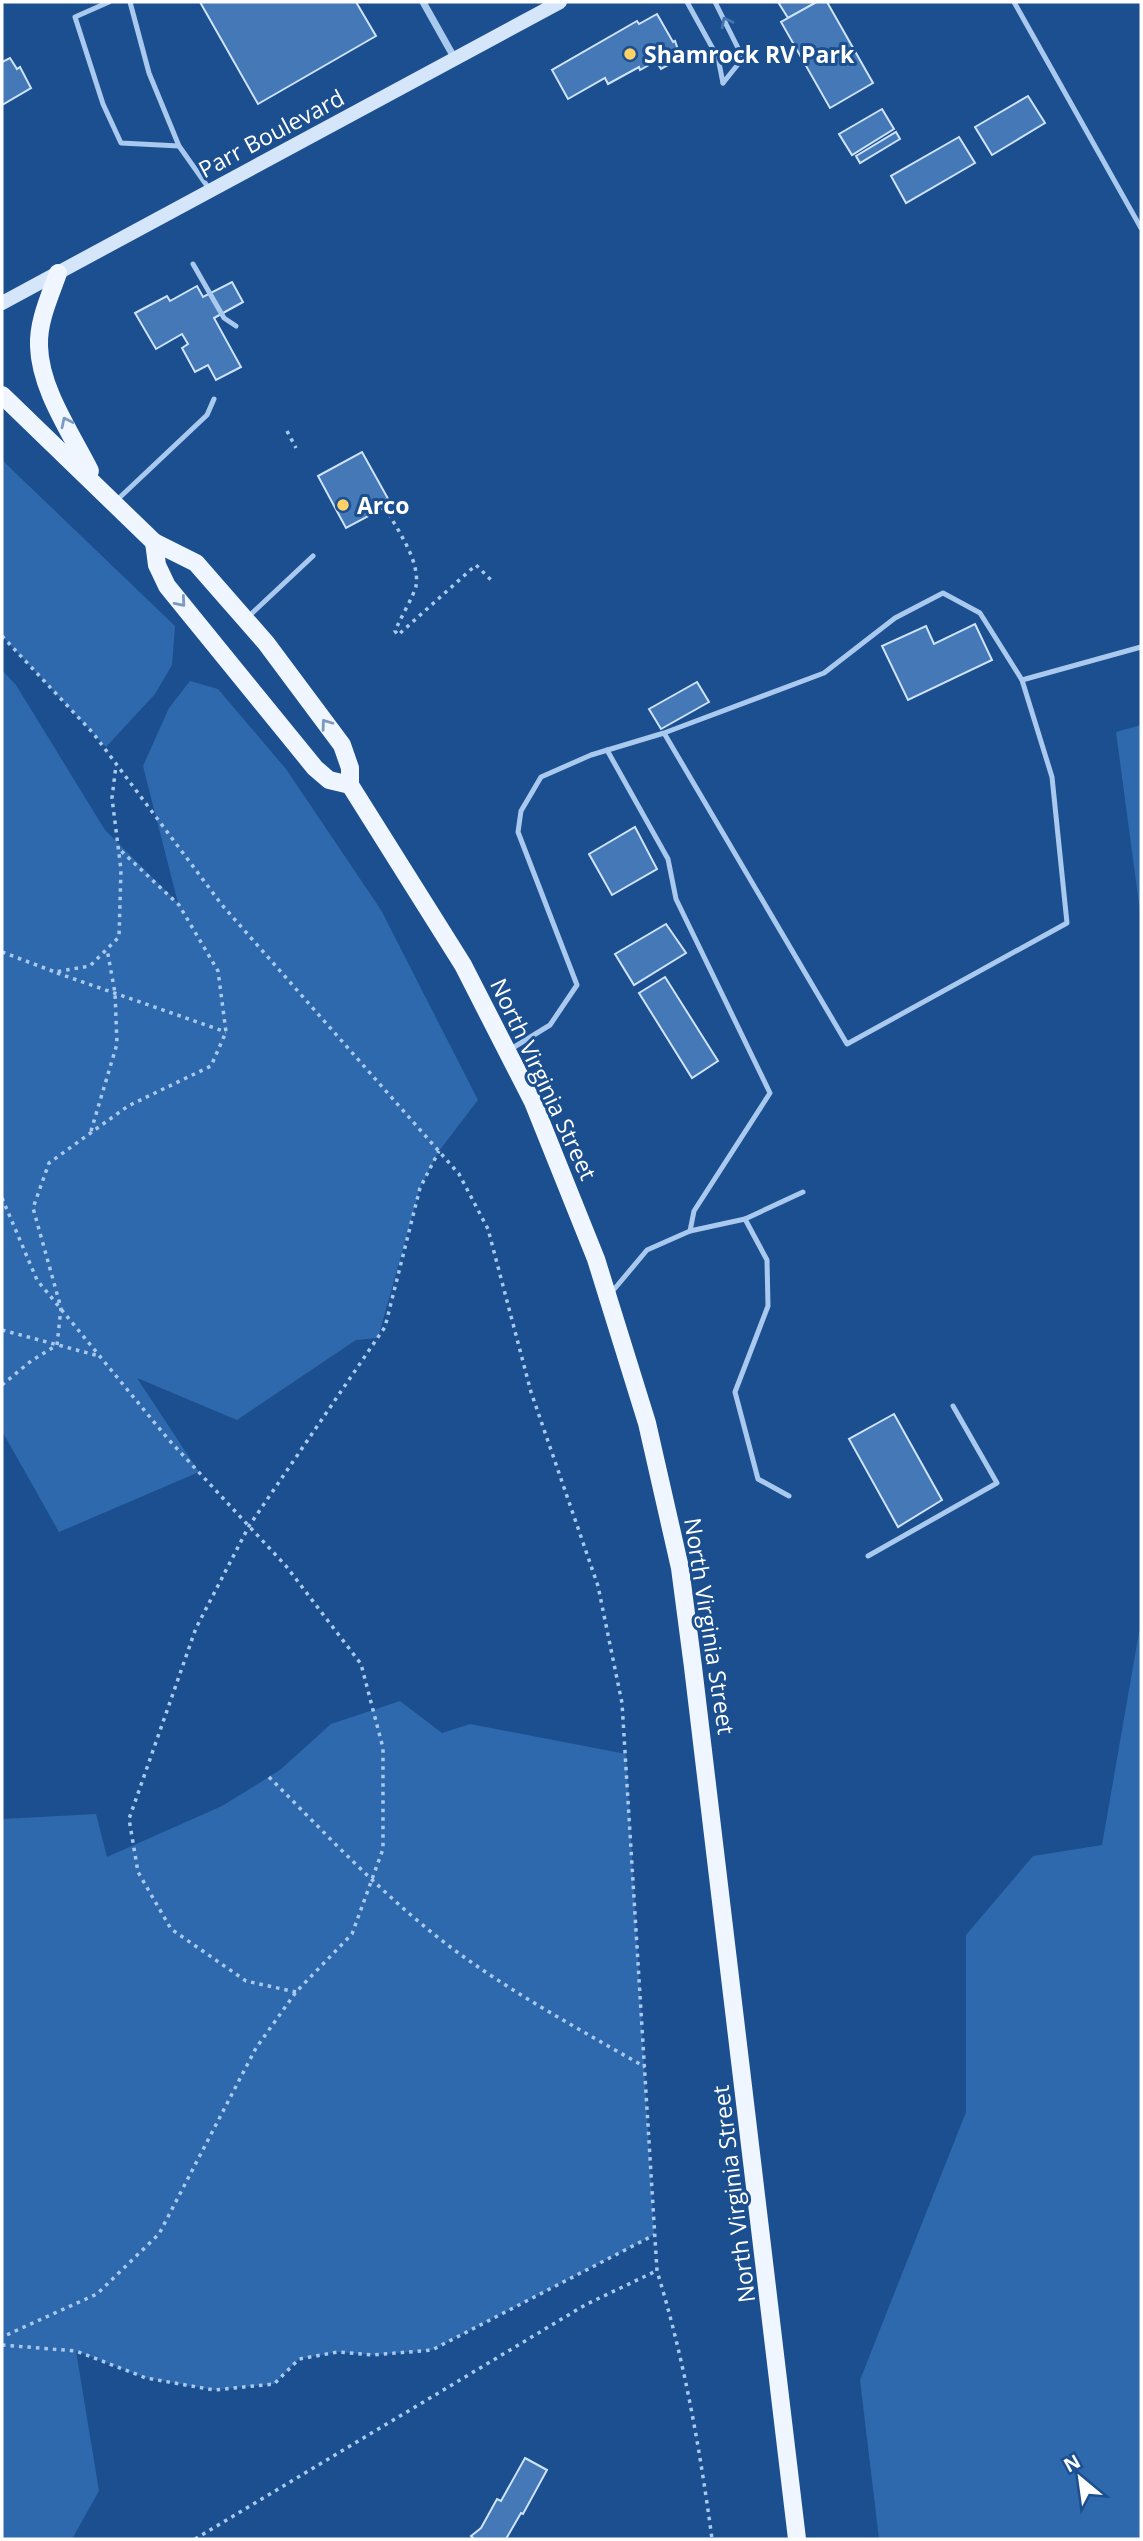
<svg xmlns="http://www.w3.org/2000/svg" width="1143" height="2541" viewBox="0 0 1143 2541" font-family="'Open Sans',sans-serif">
<rect width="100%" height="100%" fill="#1b4f8f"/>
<!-- green -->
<g fill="#2e69ad">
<path d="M2 460 175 626 172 665 155 694 106 747 2 636Z"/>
<path d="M2 670 16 685 105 830 178 903 143 766 169 708 190 681 218 689 286 769 381 910 478 1100 439 1151 420 1188 378 1338 356 1340 237 1420 137 1378 199 1472 59 1532 2 1431Z"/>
<path d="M1141 725V919L1116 732Z"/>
<path d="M1141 1621V2539H879L860 2380 966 2112V1935L1033 1856 1102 1845Z"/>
<path d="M400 1701 442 1733 470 1724 626 1754 654 2235 432 2350 373 2355 338 2352 299 2359 274 2384 214 2390 146 2378 76 2351 99 2491 72 2539H2V1819L96 1814 107 1857 222 1806 280 1770 331 1724Z"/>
</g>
<!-- building -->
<g fill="#4478b7" stroke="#cfe3fa" stroke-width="2">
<path d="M200 2H356L376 36 258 104Z"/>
<path d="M778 2H817L788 18Z"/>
<path d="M817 2H827L873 83 830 108 781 22Z"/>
<path d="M657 14 673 42 675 41 681 58 661 69 656 61 640 70 639 67 608 84 605 78 568 99 552 70 637 21 639 24Z"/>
<path d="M10 58 17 69 20 67 31 88 2 105V62Z"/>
<path d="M1028 96 1045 123 992 155 975 127Z"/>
<path d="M882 109 894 129 852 155 839 134Z"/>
<path d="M896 132 900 139 860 163 856 156Z"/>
<path d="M959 137 975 163 906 203 891 176Z"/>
<path d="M232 282 243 302 214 318 241 367 216 380 208 365 195 372 182 348 188 344 182 334 156 349 135 313 167 296 170 301 197 286 203 297Z"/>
<path d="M362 452 391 504 346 528 318 476Z"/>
<path d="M975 624 992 660 908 700 882 646 926 626 934 644Z"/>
<path d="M697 682 709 702 661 729 649 709Z"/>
<path d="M635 827 657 869 612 895 589 854Z"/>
<path d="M666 924 686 953 634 985 615 954Z"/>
<path d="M665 977 718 1061 692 1078 639 993Z"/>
<path d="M894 1414 942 1500 898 1527 849 1439Z"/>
<path d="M525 2458 547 2470 523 2514 521 2513 506 2539H474L471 2536 481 2528 497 2499 501 2501Z"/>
</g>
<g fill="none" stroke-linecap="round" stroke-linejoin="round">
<!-- path -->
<g stroke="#a9c9ee" stroke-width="3.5" stroke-dasharray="3.5 5" stroke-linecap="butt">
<path d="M287 431 296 448"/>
<path d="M389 514C400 534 420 562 416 586 415 593 399 621 395 631L398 635 476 565 491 580"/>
<path d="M2 636 93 733 222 905 459 1174 488 1229 531 1392 598 1586 622 1703 657 2271C684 2358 700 2449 712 2539"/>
<path d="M2 952 55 972 90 966 119 937 121 870 112 798 116 765"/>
<path d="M57 973 226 1032"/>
<path d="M91 1131 117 1044 115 993 107 949"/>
<path d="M2 1198 37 1280 168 1439 286 1566 361 1664 383 1748V1849L352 1934 296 1992 256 2048 159 2234 97 2294 2 2337"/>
<path d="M2 1330 99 1356"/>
<path d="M57 1345 61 1308 33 1208 49 1163 128 1106 211 1066 226 1032 218 971 179 905 118 848"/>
<path d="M2 1385 31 1361 57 1345"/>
<path d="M269 1777C329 1837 388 1901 457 1952 516 1995 582 2031 645 2067"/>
<path d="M296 1992 246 1981 171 1929 138 1872 129 1819 196 1628 249 1526 385 1327 420 1188 439 1151"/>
<path d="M2 2345 76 2351 146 2378 214 2390 274 2384 299 2359 338 2352 373 2355 432 2350 654 2235"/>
<path d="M195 2539 585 2305 656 2271"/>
</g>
<!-- service -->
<g stroke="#a9c9ee" stroke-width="5">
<path d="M109 2 75 17 103 104 121 143 179 146"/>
<path d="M130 2 149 73 179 146 210 190"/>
<path d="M687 2 718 58 723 83"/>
<path d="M715 2 743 58 723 83"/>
<path d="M1014 2 1141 228"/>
<path d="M193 264 224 318 236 326"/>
<path d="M117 500 207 415 214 399"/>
<path d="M248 617 313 556"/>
<path d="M1022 680 1141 647"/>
<path d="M607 750 668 859 676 899 770 1093 694 1211 690 1231"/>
<path d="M511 1049 550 1025 577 985 518 832 521 811 541 777 591 755 664 733 824 673 895 618 943 593 980 613 1022 680 1052 777 1067 923 847 1044 664 733"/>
<path d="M745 1219 803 1192"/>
<path d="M611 1293 647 1250 690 1231 745 1219 767 1260 768 1306 735 1392 758 1479 789 1496"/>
<path d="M868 1556 997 1483 953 1406"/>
</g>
<!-- minor -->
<path stroke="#a9c9ee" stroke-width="7" d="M423 2 455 59"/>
<!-- secondary -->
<path stroke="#d6e6fa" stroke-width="14" d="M2 303 560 2"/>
<!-- primary -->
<g stroke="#f0f6ff" stroke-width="18">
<path d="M58 273C50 296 38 321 39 346 40 389 71 433 90 471"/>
<path d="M2 395 154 542 196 563 266 643 342 745 350 768V785L463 965 533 1102 596 1259 647 1423 680 1568 693 1667 797 2539"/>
<path d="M154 542 157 565 167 586 315 768 329 780 350 785"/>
</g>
</g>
<!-- one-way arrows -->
<defs><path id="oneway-chevron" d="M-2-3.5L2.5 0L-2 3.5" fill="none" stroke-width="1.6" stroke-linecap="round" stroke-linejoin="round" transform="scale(1.75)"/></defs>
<use stroke="#4674ac" href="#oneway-chevron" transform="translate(726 22) rotate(-117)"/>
<g stroke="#7b9ac1">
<use href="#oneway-chevron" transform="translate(66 422) rotate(-116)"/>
<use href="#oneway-chevron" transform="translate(181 602) rotate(49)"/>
<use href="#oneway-chevron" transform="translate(326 724) rotate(-126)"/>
</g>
<!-- markers -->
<g fill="#ffd166" stroke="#1b4f8f" stroke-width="2.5">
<circle cx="630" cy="54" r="7"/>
<circle cx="343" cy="505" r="7"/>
</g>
<g text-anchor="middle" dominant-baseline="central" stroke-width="6" stroke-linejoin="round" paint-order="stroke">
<!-- poi labels -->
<g font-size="23" font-weight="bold" fill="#fff" stroke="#1b4f8f" text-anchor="start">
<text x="644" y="54">Shamrock RV Park</text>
<text x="357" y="505">Arco</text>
</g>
<!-- street labels -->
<g font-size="23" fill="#fff" stroke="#1b4f8f">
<text transform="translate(271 133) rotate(-28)">Parr Boulevard</text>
<text transform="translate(544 1079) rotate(65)">North Virginia Street</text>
<text transform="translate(710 1626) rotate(81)">North Virginia Street</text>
<text transform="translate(733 2194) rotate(-97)">North Virginia Street</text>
</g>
</g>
<!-- border -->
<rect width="1143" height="2541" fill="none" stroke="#ffffff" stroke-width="7"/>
<!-- north arrow -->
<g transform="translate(1080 2478) rotate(331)" stroke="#1b4f8f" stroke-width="5" paint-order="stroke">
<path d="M0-5L12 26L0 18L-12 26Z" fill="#ffffff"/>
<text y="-10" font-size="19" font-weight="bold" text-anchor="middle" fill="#ffffff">N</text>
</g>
</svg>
